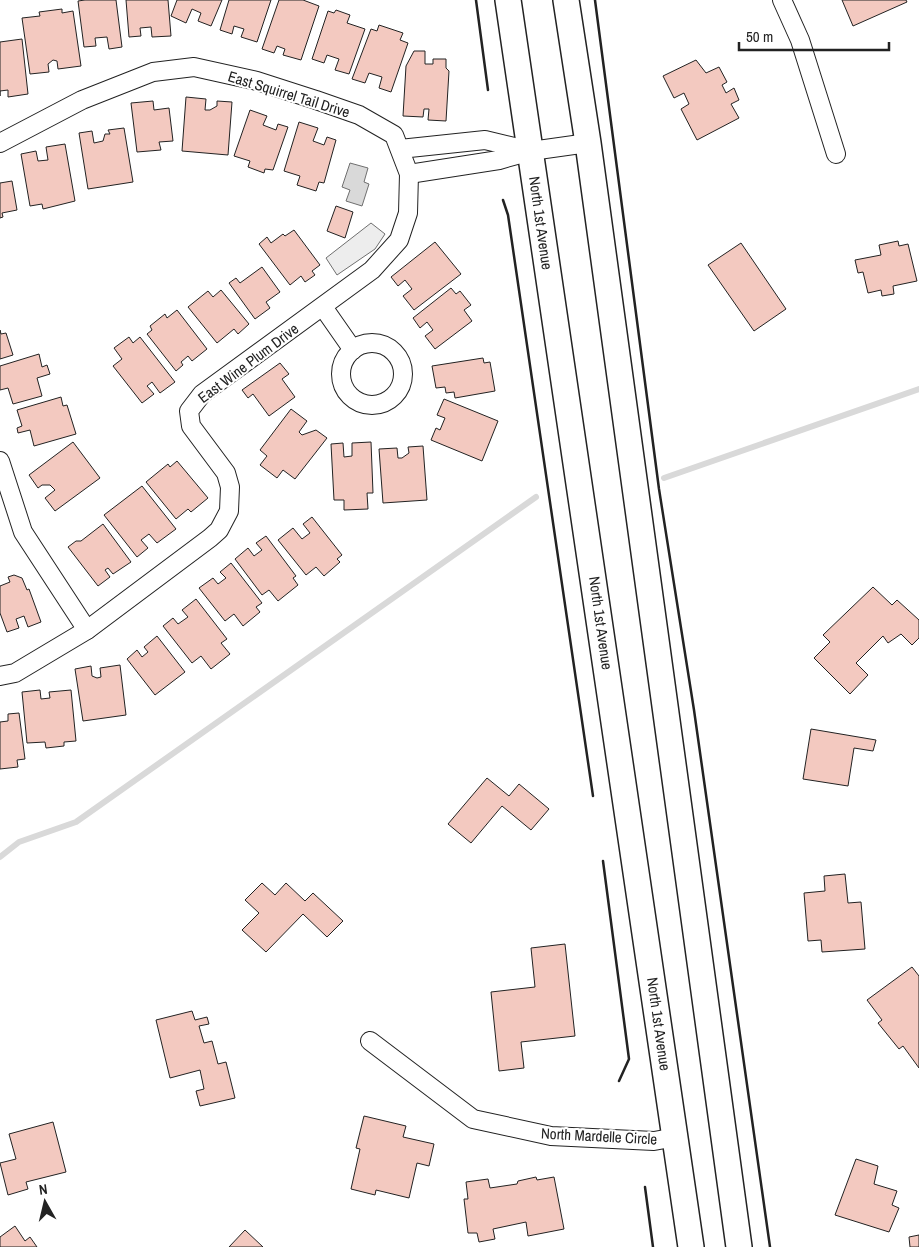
<svg xmlns="http://www.w3.org/2000/svg" width="919" height="1247" viewBox="0 0 919 1247" font-family="'Archivo Narrow',sans-serif">
<rect width="100%" height="100%" fill="#fff"/>
<!-- parking -->
<path fill="#ededed" stroke="#6f6f6f" d="M371 223 385 234 375 249 337 275 326 258Z"/>
<!-- water -->
<path fill="#d9d9d9" stroke="#6f6f6f" d="M350 163 368 168 364 182 369 184 362 206 346 201 350 190 342 187Z"/>
<g fill="none" stroke-linecap="round" stroke-linejoin="round">
<!-- stream -->
<g stroke="#d9d9d9" stroke-width="6">
<path d="M664 478 919 389"/>
<path d="M0 857 19 842 76 822 536 497"/>
</g>
</g>
<!-- building -->
<g fill="#f3c9c0" stroke="#222">
<path d="M85 0H116L122 47 109 49 107 37 95 38 96 46 84 47 78 1Z"/>
<path d="M126 0H168L171 36 152 37 151 27 140 28 141 36 129 37Z"/>
<path d="M177 0H222L211 26 198 21 201 13 192 9 186 23 171 16Z"/>
<path d="M229 0H271L257 42 241 37 244 29 234 26 232 34 220 30Z"/>
<path d="M279 0H303L319 6 301 60 283 55 285 49 277 46 274 53 262 49Z"/>
<path d="M842 0H906L907 2 853 26Z"/>
<path d="M62 9V13L73 11 81 66 58 69 57 61 53 60 48 64 49 72 30 74 22 18 40 16 39 12Z"/>
<path d="M336 10 350 15 347 23 365 29 349 74 335 70 339 59 327 55 324 63 312 59 328 11 334 13Z"/>
<path d="M379 25 403 33 400 40 408 43 391 92 379 88 382 77 369 73 365 83 352 79 371 29 377 31Z"/>
<path d="M22 39 28 94 8 97V90L0 91V96V42Z"/>
<path d="M414 51H425V64H433V59H446V68L449 71 446 121 428 120 429 109H424L423 117 403 116 406 66Z"/>
<path d="M696 60 706 73 719 67 727 82 722 85 726 93 734 88 739 100 731 104 739 118 697 140 681 109 689 104 684 93 674 98 663 76Z"/>
<path d="M186 97 206 99 205 110H210L217 106V101L232 102 228 155 182 151Z"/>
<path d="M153 101 154 110 169 108 173 141 159 142 161 150 137 152 131 103Z"/>
<path d="M250 110 267 116 263 125 276 130 278 124 288 127 273 170 265 169 264 173 248 167 250 161 234 156Z"/>
<path d="M299 122 318 128 313 141 324 145 327 137 336 140 324 183 319 182 316 191 297 185 300 176 284 171Z"/>
<path d="M124 128 133 182 88 189 79 133 92 131 94 143 103 141 105 134H110L108 130Z"/>
<path d="M65 144 75 201 43 209 42 204 30 206 21 154 36 151 38 161 48 160 46 147Z"/>
<path d="M12 181 17 210 2 213 3 217 0 218V183Z"/>
<path d="M336 206 353 212 345 238 327 231Z"/>
<path d="M294 230 320 265 312 271 315 275 305 282 301 276 290 285 259 244 267 237 271 243 283 234 285 236Z"/>
<path d="M898 241 899 246 908 244 917 281 893 286 894 294 882 296 881 290 868 293 863 272 858 273 855 260 881 255 879 245Z"/>
<path d="M435 242 461 274 414 310 403 296 412 289 405 280 398 286 391 277Z"/>
<path d="M741 243 786 309 754 331 708 265Z"/>
<path d="M262 267 280 292 266 302 270 308 255 319 229 283 236 278 240 283Z"/>
<path d="M451 288 456 294 460 291 471 305 464 310 472 321 435 349 425 336 433 330 427 322 420 328 413 318Z"/>
<path d="M221 290 249 324 238 334 234 329 217 343 188 307 208 291 213 297Z"/>
<path d="M177 310 207 349 192 361 188 356 181 362 183 365 176 371 147 334 152 330 150 326 165 314 167 318Z"/>
<path d="M0 330 1 334 6 333 13 355 0 359Z"/>
<path d="M129 337 133 343 140 337 175 382 160 393 152 382 147 386 154 394 142 403 113 366 122 359 114 348Z"/>
<path d="M39 354 42 367 47 365 50 374 37 378 42 396 13 404 8 388 0 390V366Z"/>
<path d="M483 358 484 363 490 362 495 391 455 398 454 392 446 393 445 387 436 388 432 366Z"/>
<path d="M280 363 289 374 282 379 295 397 269 416 253 394 248 398 242 390Z"/>
<path d="M61 397 63 406 67 405 76 434 34 446 30 430 18 433 17 428 22 426 17 410Z"/>
<path d="M444 399 498 421 482 461 431 440 436 428 440 430 445 418 437 415Z"/>
<path d="M291 409 307 421 299 432 302 435 316 430 327 438 295 479 283 470 277 478 260 465 267 456 260 450Z"/>
<path d="M73 442 100 478 55 511 45 498 55 490 50 485H42L38 488 29 475Z"/>
<path d="M371 442 373 493H367L368 509 344 510V500H334L331 444 343 443 344 457 352 456V443Z"/>
<path d="M423 446 427 500 383 503 379 449 397 448 398 458H402L409 453 408 447Z"/>
<path d="M177 461 208 498 191 512 188 509 176 519 146 482 168 464 170 467Z"/>
<path d="M142 486 176 529 157 543 149 534 141 540 148 548 137 557 104 515Z"/>
<path d="M312 517 342 555 337 559 340 562 324 576 316 567 306 575 278 540 293 528 302 539 310 533 303 524Z"/>
<path d="M103 524 131 562 113 574 108 568 105 570 110 577 98 586 68 547 76 541H81Z"/>
<path d="M266 536 296 576 293 578 298 585 278 601 269 590 262 595 235 559 248 548 254 556 262 550 256 543Z"/>
<path d="M231 563 262 603 256 607 260 612 243 626 234 614 225 621 199 588 213 578 218 584 226 578 220 572Z"/>
<path d="M14 575 22 578 27 590 29 589 41 622 28 627 24 616 16 619 19 628 7 632 0 613V586L10 582 8 577Z"/>
<path d="M873 587 892 605 897 600 919 620V638L912 645 901 634 888 643 883 636 856 663 868 675 850 694 814 658 830 642 823 635Z"/>
<path d="M196 599 227 639 221 643 230 654 211 669 201 656 192 663 163 626 173 618 178 624 188 617 182 610Z"/>
<path d="M157 636 185 672 155 695 127 659 137 650 142 657 148 652 144 647Z"/>
<path d="M120 665 126 715 83 721 75 669 91 666 92 676 97 678 101 677 100 668Z"/>
<path d="M40 690 41 699 50 698 49 692 71 690 76 741 64 742V746L46 748 45 742 27 743 22 692Z"/>
<path d="M19 713 25 759 17 760 18 767 0 769V722L8 721V714Z"/>
<path d="M811 729 876 740 873 751 854 748 848 786 803 779Z"/>
<path d="M487 778 509 796 519 784 549 809 531 830 502 806 471 843 448 824Z"/>
<path d="M845 874 848 903 861 902 865 949 822 952 821 940 808 941 804 893 825 891 824 876Z"/>
<path d="M262 883 275 895 286 883 305 901 313 893 343 921 327 937 303 914 266 952 242 930 259 913 245 900Z"/>
<path d="M565 944 575 1036 521 1042 524 1068 499 1071 491 992 535 987 531 948Z"/>
<path d="M912 967 919 976V1068L903 1046 899 1049 878 1023 882 1020 867 1000Z"/>
<path d="M192 1011 195 1020 207 1017 209 1024 199 1026 204 1043 212 1041 218 1064 226 1062 235 1098 200 1106 196 1091 204 1089 200 1070 170 1078 156 1020Z"/>
<path d="M364 1116 406 1126 403 1137 434 1144 429 1166 417 1163 409 1198 376 1190 375 1195 351 1189 360 1149 356 1148Z"/>
<path d="M53 1122 66 1172 26 1182 28 1189 8 1195 0 1163 16 1159 9 1134Z"/>
<path d="M856 1159 878 1166 874 1184 897 1191 892 1205 899 1208 889 1232 835 1215Z"/>
<path d="M536 1177 537 1180 554 1177 564 1229 528 1236 526 1222 493 1229 495 1239 479 1242 477 1233H468L464 1199H468L466 1182 488 1179 490 1188 517 1184 518 1181Z"/>
<path d="M15 1226 25 1241 30 1237 37 1247H0V1237Z"/>
<path d="M245 1230 263 1247H229Z"/>
<path d="M919 1235V1247H910L909 1237Z"/>
</g>
<g fill="none" stroke-linecap="round" stroke-linejoin="round">
<defs>
<g id="street">
<path d="M782 0 800 40 836 154"/>
<path d="M0 143 82 100 153 72 194 67 257 81 316 100 359 115 394 135 409 174 408 213 399 240 372 270 202 394 189 411 191 426 226 473 230 487 229 511 219 530 210 538 87 630 15 673 0 676"/>
<path d="M400 149 485 140 531 151 499 160 409 174"/>
<path d="M531 151 588 143"/>
<path d="M323 307 353 350"/>
<circle cx="372" cy="374" r="31"/>
<path d="M0 461 23 532 87 630"/>
<path d="M370 1041 473 1119 551 1136 654 1141 676 1137"/>
</g>
<g id="secondary">
<path d="M508 0 691 1247"/>
<path d="M566 0 588 143 739 1247"/>
</g>
</defs>
<!-- street casing -->
<use href="#street" stroke="#222" stroke-width="20"/>
<!-- secondary casing -->
<use href="#secondary" stroke="#222" stroke-width="28"/>
<!-- street -->
<use href="#street" stroke="#fff" stroke-width="18"/>
<!-- secondary -->
<use href="#secondary" stroke="#fff" stroke-width="25"/>
<!-- wall -->
<g stroke="#222" stroke-width="2.5">
<path d="M476 0 488 90"/>
<path d="M595 0 659 489 694 710 770 1247"/>
<path d="M503 200 508 215 593 796"/>
<path d="M603 861 629 1059 619 1081"/>
<path d="M645 1187 653 1247"/>
</g>
</g>
<g text-anchor="middle" dominant-baseline="central" stroke-width="4" stroke-linejoin="round" paint-order="stroke">
<!-- street labels -->
<g font-size="15" fill="#222" stroke="#fff">
<text transform="translate(289 94) rotate(17)">East Squirrel Tail Drive</text>
<text transform="translate(541 223) rotate(82)">North 1st Avenue</text>
<text transform="translate(248 363) rotate(-37)">East Wine Plum Drive</text>
<text transform="translate(601 623) rotate(82)">North 1st Avenue</text>
<text transform="translate(659 1024) rotate(82)">North 1st Avenue</text>
<text transform="translate(599 1136) rotate(3)">North Mardelle Circle</text>
</g>
</g>
<!-- north arrow -->
<g transform="translate(45 1202) rotate(352)" stroke="#ffffff" stroke-width="4" paint-order="stroke">
<path d="M0-4L9 19L0 12L-9 19Z" fill="#222222"/>
<text y="-8" font-size="14" font-weight="bold" text-anchor="middle" fill="#222222">N</text>
</g>
<!-- scale -->
<path d="M739 42v8h150v-8" fill="none" stroke="#222222" stroke-width="2.5"/>
<text x="746" y="42" font-size="15" fill="#222222" stroke="#ffffff" stroke-width="4" paint-order="stroke">50 m</text>
</svg>
